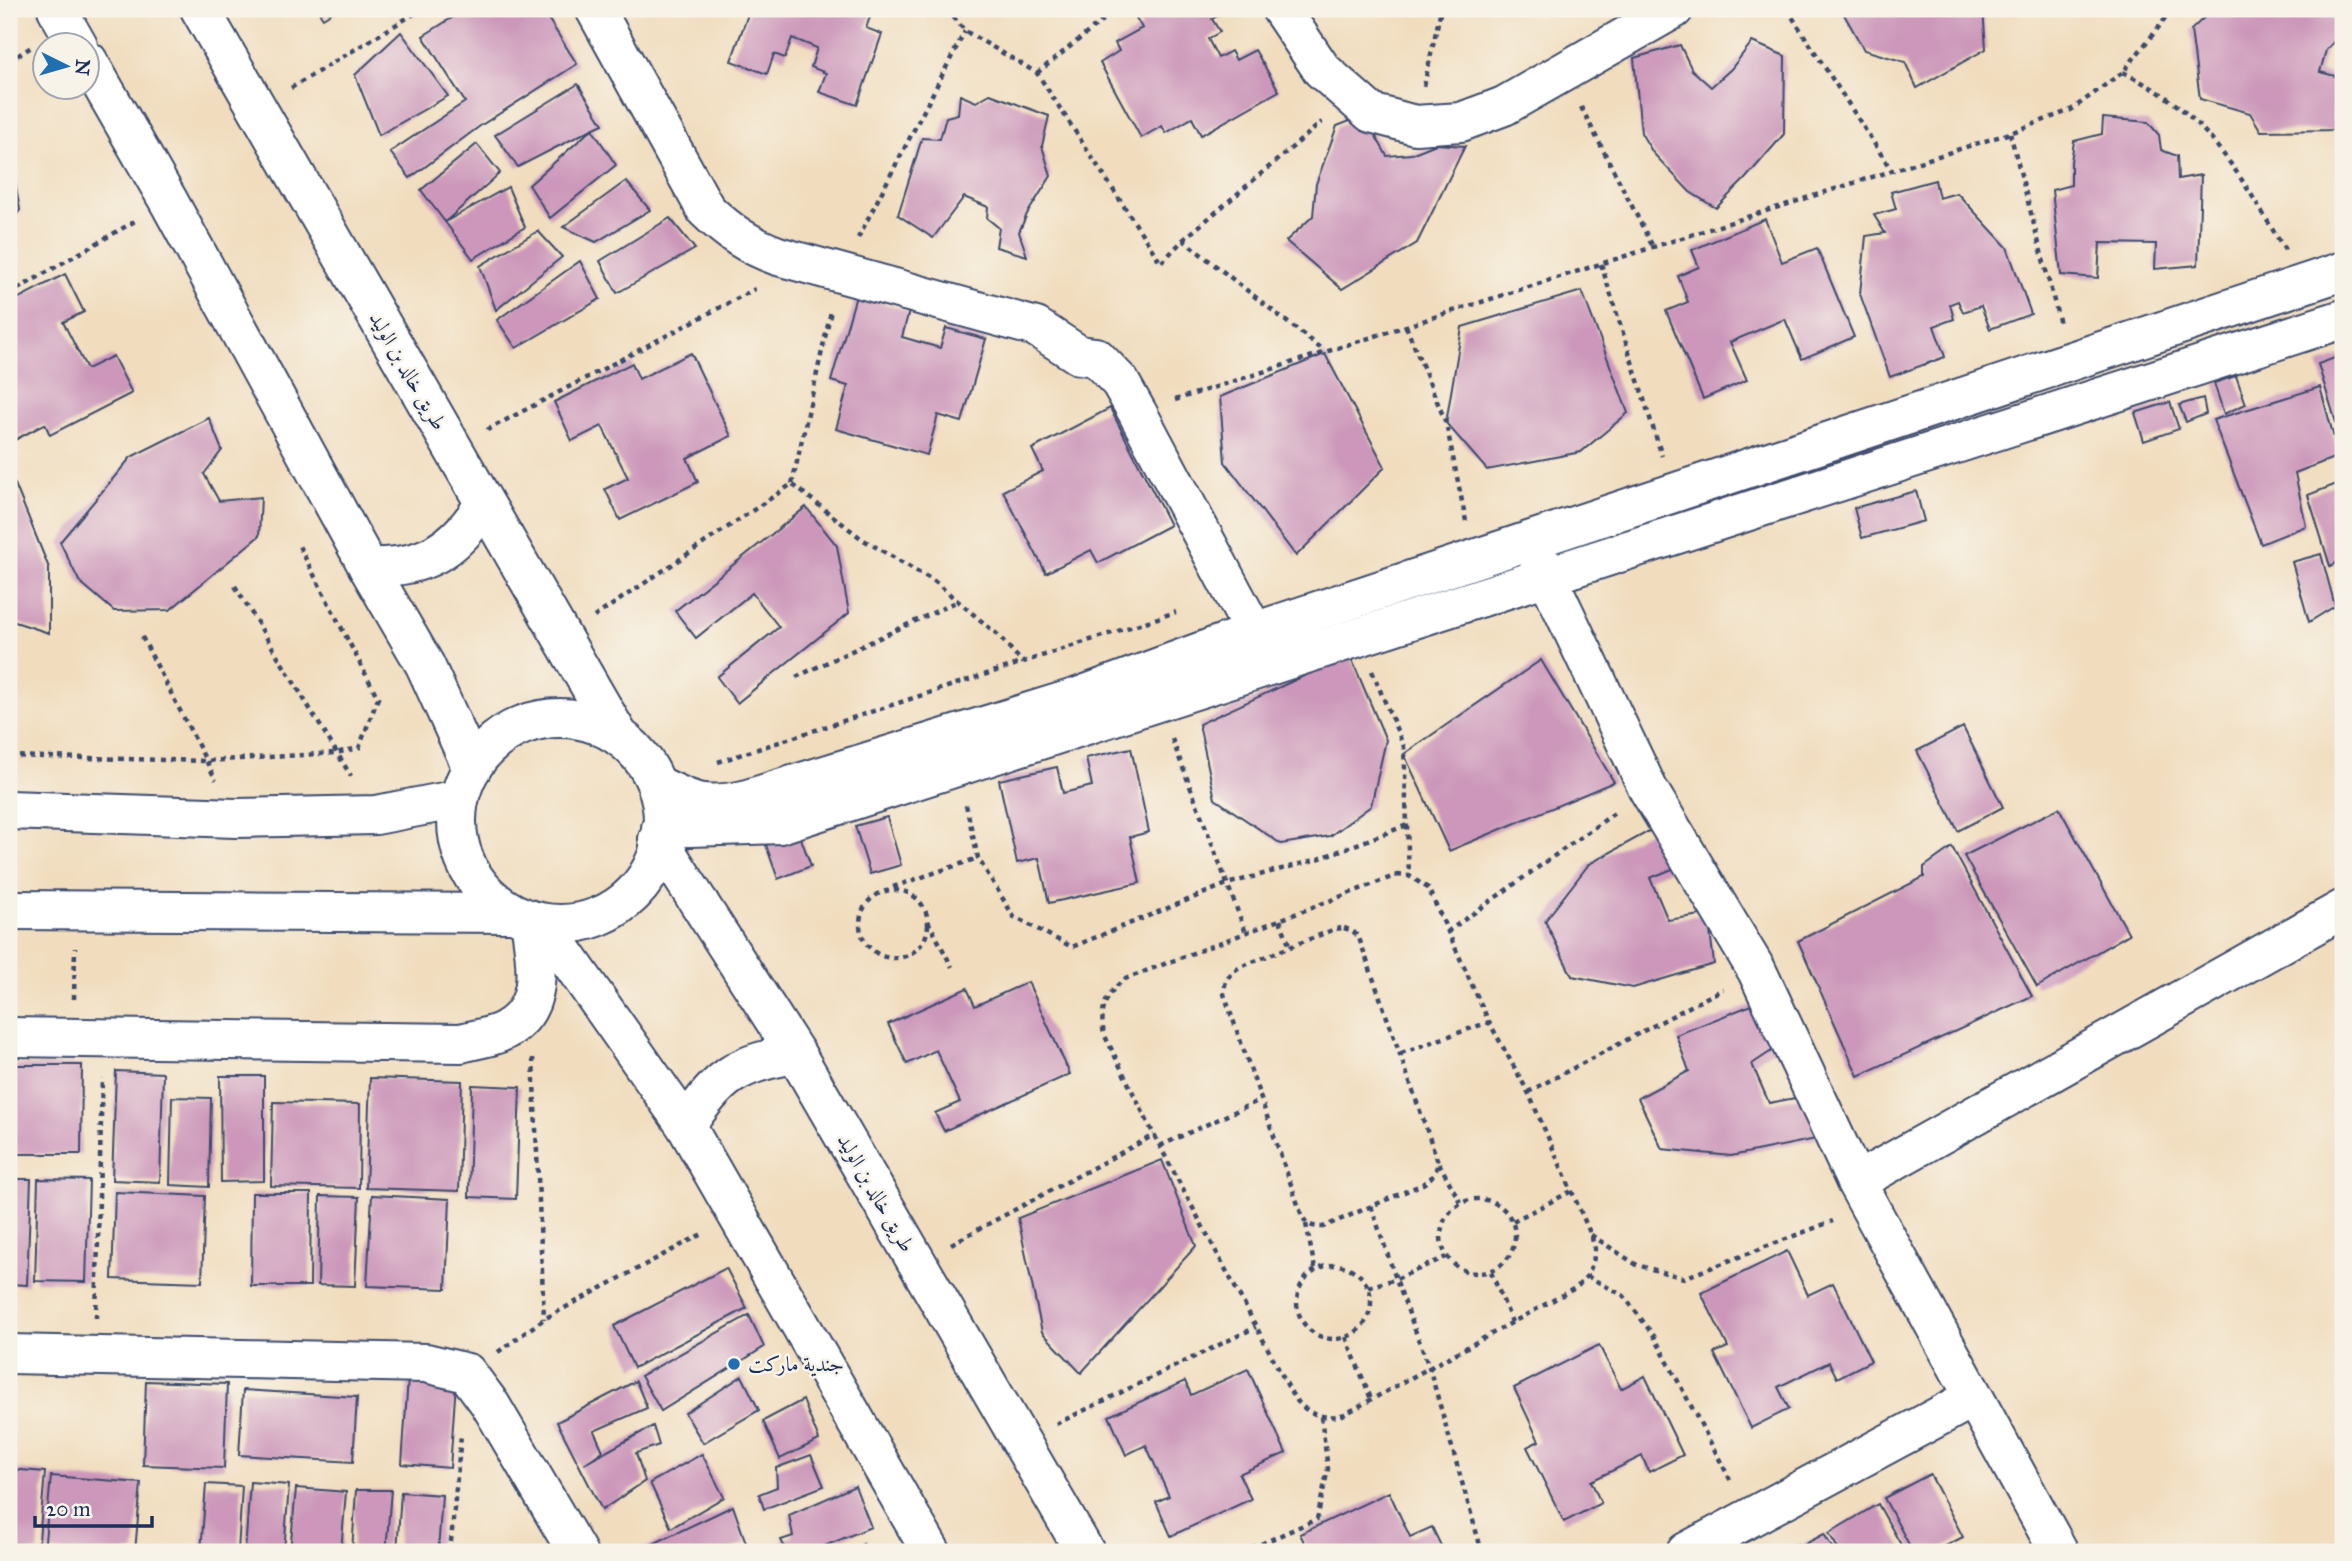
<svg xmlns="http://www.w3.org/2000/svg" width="2352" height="1561" viewBox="0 0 2352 1561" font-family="'IM FELL Great Primer',Amiri,serif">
<rect width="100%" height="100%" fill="#f7f3e8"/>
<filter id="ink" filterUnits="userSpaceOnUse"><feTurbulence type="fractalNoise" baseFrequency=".0143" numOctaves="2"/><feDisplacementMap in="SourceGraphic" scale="14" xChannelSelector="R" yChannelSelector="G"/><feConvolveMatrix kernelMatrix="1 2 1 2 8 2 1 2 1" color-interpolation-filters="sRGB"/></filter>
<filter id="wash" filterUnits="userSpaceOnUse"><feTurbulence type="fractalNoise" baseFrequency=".00686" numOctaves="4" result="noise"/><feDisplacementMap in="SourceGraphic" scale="28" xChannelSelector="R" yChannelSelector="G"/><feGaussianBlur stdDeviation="1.57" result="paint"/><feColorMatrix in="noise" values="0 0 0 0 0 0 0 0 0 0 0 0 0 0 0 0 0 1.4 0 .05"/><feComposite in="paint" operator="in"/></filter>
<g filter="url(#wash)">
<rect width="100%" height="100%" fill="#f1ddbe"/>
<g id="blocks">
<!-- building -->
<g fill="#cc97ba">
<path d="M317 9H337L323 18Z"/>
<path d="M466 9H542L577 64 480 126 410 178 390 152 465 102 423 36Z"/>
<path d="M750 9H873L866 28 882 34 857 105 819 92 826 73 811 67 817 48 792 38 785 58 774 54 767 74 731 61Z"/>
<path d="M1136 9H1230L1212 19 1220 32 1208 39 1218 58 1231 51 1236 60 1255 50 1279 91 1201 135 1192 118 1166 133 1162 126 1141 138 1100 63 1119 51 1115 43 1142 28 1132 11Z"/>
<path d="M1841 9H1983L1986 49 1917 88 1905 62 1864 50Z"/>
<path d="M2213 9H2343V32L2326 50 2320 72 2343 78V130L2261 131 2250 113 2200 99 2191 30Z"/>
<path d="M401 32 448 96 379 135 355 75Z"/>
<path d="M1752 42 1785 56 1784 134 1745 179 1716 208 1690 192 1653 153 1641 133 1634 58 1680 45 1692 70 1711 87 1731 69Z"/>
<path d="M578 84 603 124 592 129 616 165 550 218 529 185 592 129 518 167 495 135Z"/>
<path d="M990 94 1049 116 1042 146 1051 176 1027 214 1019 232 1027 256 996 247 999 228 987 218 988 207 964 197 933 238 898 215 922 138 940 139 946 117 958 114 960 95 976 102Z"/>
<path d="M2103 118 2148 122 2159 135 2161 150 2177 156 2178 179 2201 175 2198 265 2155 269 2156 244 2100 243 2098 278 2061 275 2052 190 2071 185V162L2074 141 2102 134Z"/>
<path d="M1355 119 1370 126 1387 156 1411 154 1436 144 1465 146 1417 243 1342 289 1286 241 1313 216 1316 184 1337 126Z"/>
<path d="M477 144 500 173 445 222 508 187 525 227 473 259 445 222 421 190Z"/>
<path d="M9 170H13L20 210 9 224Z"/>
<path d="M1935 180 1939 198 1957 193 2007 247 2031 314 1990 329 1981 306 1963 312 1958 301 1950 304 1954 319 1934 326 1945 357 1890 377 1860 294 1866 236 1885 233 1874 215 1896 209 1891 192Z"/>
<path d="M626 181 650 210 596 242 563 227Z"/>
<path d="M670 218 695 249 617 293 600 261Z"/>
<path d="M1765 219 1782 262 1817 248 1854 337 1802 359 1785 319 1730 342 1747 380 1703 399 1666 311 1688 302 1678 276 1699 267 1692 250Z"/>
<path d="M538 231 562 257 496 310 480 266Z"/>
<path d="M580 261 600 299 516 348 497 320Z"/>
<path d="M65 274 84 312 63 322 87 369 113 356 132 393 50 435 45 424 9 443V303Z"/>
<path d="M1582 291 1628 413 1581 452 1487 470 1446 423 1462 327Z"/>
<path d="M856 296 909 311 902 337 940 348 946 328 986 339 962 422 938 415 927 455 836 429 848 386 831 381Z"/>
<path d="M691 353 731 436 687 458 698 482 620 520 605 489 628 478 602 426 572 441 554 402 632 363 639 379Z"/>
<path d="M1325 354 1385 467 1296 556 1225 462 1220 397Z"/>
<path d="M2343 355V430L2339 432 2318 364Z"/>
<path d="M2236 376 2246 404 2224 414 2214 383Z"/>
<path d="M2320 387 2339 456 2295 473 2306 526 2261 544 2213 420Z"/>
<path d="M2203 398 2206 414 2186 422 2179 405Z"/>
<path d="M2170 402 2179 429 2144 441 2135 413Z"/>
<path d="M1110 408 1170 525 1098 563 1091 550 1046 573 1003 491 1043 471 1032 449Z"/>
<path d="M209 418 222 450 204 474 219 501 261 497 259 536 170 610 114 611 79 581 60 542 131 457Z"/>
<path d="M2342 482 2343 560 2330 566 2308 495Z"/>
<path d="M9 483 15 484 49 568V633L9 620Z"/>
<path d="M1916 491 1924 521 1862 538 1854 508Z"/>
<path d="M806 507 837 546 849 613 737 703 717 677 779 627 752 593 696 638 675 611Z"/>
<path d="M2321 554 2335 606 2309 622 2292 562Z"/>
<path d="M1350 655 1386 740 1371 806 1330 836 1281 844 1215 799 1199 724Z"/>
<path d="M1541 660 1614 782 1449 851 1404 754Z"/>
<path d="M1963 727 2003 807 1958 831 1917 751Z"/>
<path d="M1131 748 1149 832 1130 837 1140 883 1049 903 1039 858 1017 863 999 780 1057 767 1063 793 1092 786 1086 758Z"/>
<path d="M2059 808 2129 934 2037 987 1964 856Z"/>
<path d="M887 817 901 865 870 874 855 826Z"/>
<path d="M1653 829 1685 864 1650 878 1668 920 1708 914 1714 964 1633 988 1572 976 1545 921 1589 864Z"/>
<path d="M799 833 811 866 778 879 766 845Z"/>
<path d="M1952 847 2032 996 1858 1076 1798 941 1924 877V867Z"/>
<path d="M1028 982 1070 1074 944 1131 935 1113 960 1102 936 1050 907 1064 888 1024 967 988 975 1006Z"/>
<path d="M1754 1004 1782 1044 1752 1064 1769 1103 1806 1096 1816 1139 1731 1156 1662 1149 1638 1098 1689 1071 1676 1035Z"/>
<path d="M9 1065H82L81 1154H9Z"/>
<path d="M116 1071 163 1073 160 1182 112 1180Z"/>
<path d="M220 1076H264V1181L221 1182Z"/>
<path d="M370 1078 462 1081 459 1191 366 1188Z"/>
<path d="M472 1085 520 1087 516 1199 469 1197Z"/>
<path d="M172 1097 211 1098 209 1187 170 1185Z"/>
<path d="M273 1102 360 1104 359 1188 271 1186Z"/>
<path d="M1162 1160 1196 1246 1081 1373 1042 1332 1018 1218Z"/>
<path d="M9 1179H31L27 1285 9 1284Z"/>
<path d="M38 1179 89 1180 86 1282 35 1281Z"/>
<path d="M115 1192 205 1196 202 1282 112 1279Z"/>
<path d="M252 1193H311L310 1286H251Z"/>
<path d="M372 1195 450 1199 446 1289 367 1286Z"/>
<path d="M320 1196 359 1197 355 1286 318 1285Z"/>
<path d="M1787 1251 1808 1295 1833 1283 1871 1361 1837 1378 1829 1362 1778 1387 1789 1409 1751 1428 1714 1353 1728 1347 1701 1293Z"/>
<path d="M726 1268 747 1308 634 1368 614 1326Z"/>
<path d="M749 1315 764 1347 661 1411 641 1376Z"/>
<path d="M1599 1345 1621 1389 1645 1376 1683 1455 1649 1472 1642 1456 1591 1481 1601 1503 1564 1522 1527 1447 1539 1441 1514 1388Z"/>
<path d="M1248 1369 1286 1453 1239 1474 1251 1499 1171 1536 1156 1502 1169 1496 1146 1445 1126 1455 1109 1416 1185 1381 1191 1395Z"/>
<path d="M742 1376 759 1410 703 1443 685 1413Z"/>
<path d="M408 1378 456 1382 450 1468 402 1464Z"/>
<path d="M146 1381 227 1384 224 1468 143 1465Z"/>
<path d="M636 1381 647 1408 594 1431 603 1451 584 1464 653 1426 659 1445 636 1453 645 1481 602 1510 557 1422Z"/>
<path d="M243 1390 357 1397 353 1462 239 1455Z"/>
<path d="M803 1400 819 1440 780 1459 763 1421Z"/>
<path d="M702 1454 724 1497 671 1528 650 1483Z"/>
<path d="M811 1455 824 1486 764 1509 759 1494 777 1487 776 1468Z"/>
<path d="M9 1469 45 1472 38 1552H9Z"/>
<path d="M1930 1474 1963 1537 1934 1552H1913L1884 1498Z"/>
<path d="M51 1476 141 1483 135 1552H44Z"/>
<path d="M250 1482 289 1485 284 1552H245Z"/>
<path d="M206 1484 242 1486 238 1552H201Z"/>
<path d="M855 1486 871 1527 810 1552H787L781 1540 793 1536 789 1515Z"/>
<path d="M296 1488 346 1492 341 1552H290Z"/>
<path d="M356 1490H391L386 1552H352Z"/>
<path d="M401 1492 442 1495 438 1552H397Z"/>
<path d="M1389 1492 1410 1537 1432 1527 1444 1552H1309L1300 1534Z"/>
<path d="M1878 1504 1905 1552H1840L1829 1533Z"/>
<path d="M733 1506 746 1543 725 1552H636Z"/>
<path d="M1824 1534 1835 1552H1807L1803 1545Z"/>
<path d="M863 1544 862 1552H849Z"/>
<path d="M1797 1544 1801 1552H1785Z"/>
</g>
</g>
</g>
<g filter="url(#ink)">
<use href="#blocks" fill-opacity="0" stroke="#3b496c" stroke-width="2"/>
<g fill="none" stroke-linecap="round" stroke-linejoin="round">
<defs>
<g id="minor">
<path d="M595 9 706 210C730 233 748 245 778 256L1036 327 1079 355 1096 357 1120 382 1137 412 1254 632"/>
<path d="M1281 9 1322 70 1371 113 1415 125 1461 122 1504 106 1674 9"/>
<path d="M1537 555 1648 789 1757 971 1856 1182 2059 1552"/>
<path d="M659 786C694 803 704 808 744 800L1078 697 1254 632 2343 271"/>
<path d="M9 810 236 818 376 815 459 799"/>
<path d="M661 828 780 824 2343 319"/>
<path d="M9 910 512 913"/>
<path d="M9 1037 461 1043C475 1039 495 1037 507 1029 547 1006 535 958 530 920"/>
<path d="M1856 1182 2343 909"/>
<path d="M9 1354 426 1363 467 1373 490 1404 577 1552"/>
<path d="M1686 1552 1973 1398"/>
</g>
<g id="tertiary">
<path d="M57 9 78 46"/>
<path d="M200 9 617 733"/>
<path d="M88 61 169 202 368 567 425 665 472 768"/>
<path d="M368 567C423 569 455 551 484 504"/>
<circle cx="560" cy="821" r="103"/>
<path d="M658 839 796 1054 1085 1552"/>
<path d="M544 924 686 1126 931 1552"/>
<path d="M686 1126C718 1077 737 1063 796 1054"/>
</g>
</defs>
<!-- minor casing -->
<use href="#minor" stroke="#3b496c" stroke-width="42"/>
<!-- tertiary casing -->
<use href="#tertiary" stroke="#3b496c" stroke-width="42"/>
<!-- path -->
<g stroke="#3b496c" stroke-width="4.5" stroke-dasharray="5 5" stroke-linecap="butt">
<path d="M947 9 965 31 1037 73 1161 263 1183 240 1324 351"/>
<path d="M1787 9 1892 171"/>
<path d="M9 61 33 46"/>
<path d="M2123 72C2139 81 2156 89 2170 100 2222 139 2252 196 2285 250"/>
<path d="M1037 73 1117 9"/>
<path d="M1424 86 1441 9"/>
<path d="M291 88 422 9"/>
<path d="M1581 107 1653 247"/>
<path d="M2010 133 2060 324"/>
<path d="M858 238 965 31"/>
<path d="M1183 240 1322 122"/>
<path d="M1601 264 1662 456"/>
<path d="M9 294 135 221"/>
<path d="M1406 326 1446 423 1466 521"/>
<path d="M1175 400 2010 133 2071 110 2123 72 2173 9"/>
<path d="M487 430 755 289"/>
<path d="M792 484 831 311"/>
<path d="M235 586 351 776"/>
<path d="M594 617 792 484 862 539 934 581 998 635 1023 663"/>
<path d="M142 637 216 780"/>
<path d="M1372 671 1404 747 1409 876"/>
<path d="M796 677 958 601"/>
<path d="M1172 739 1246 933"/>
<path d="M9 756 206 761 335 753 359 748 378 698 299 546"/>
<path d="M718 762 1176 612"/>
<path d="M966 805 978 858 1014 917 1072 947 1227 884 1318 859 1407 825"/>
<path d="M1397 875 1409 876 1428 888 1489 1022 1528 1092 1591 1235 1595 1249 1593 1263 1587 1276 1577 1287 1345 1414C1323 1421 1305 1414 1292 1394L1154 1135 1104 1034C1099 1010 1106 993 1125 979Z"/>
<path d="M893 887 978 858"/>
<circle cx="894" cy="924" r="34"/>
<path d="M1280 920 1290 947"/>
<path d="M928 921 952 967"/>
<path d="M1344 928 1353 931 1359 938 1438 1162C1436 1173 1432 1178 1423 1184L1323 1227C1312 1227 1307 1225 1302 1216L1224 994C1224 981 1229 973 1240 967L1335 929Z"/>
<path d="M1447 932 1616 812"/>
<path d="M74 999 75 948"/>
<path d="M1401 1053 1489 1022"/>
<path d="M533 1058 544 1319"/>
<path d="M1528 1092 1723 989"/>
<path d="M1160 1146 1260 1100"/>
<path d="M1439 1163 1460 1202"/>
<circle cx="1478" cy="1236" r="37"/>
<path d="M1371 1206 1396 1279 1429 1367 1482 1552"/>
<path d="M1513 1221 1572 1191"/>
<path d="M1306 1224 1315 1269"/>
<path d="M1591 1235 1637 1265 1684 1278 1833 1221"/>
<path d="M951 1244 1154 1135"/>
<circle cx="1334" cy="1302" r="37"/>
<path d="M1491 1272 1512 1322"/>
<path d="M1587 1276 1624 1296 1654 1336 1732 1483"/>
<path d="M1368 1287 1396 1279 1446 1257"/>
<path d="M96 1318 102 1078"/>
<path d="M1346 1337 1371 1399"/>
<path d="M498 1352 544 1319 702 1234"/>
<path d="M1056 1424 1256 1327"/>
<path d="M450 1552 461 1435"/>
<path d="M1243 1552 1317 1519 1328 1469 1321 1417"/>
</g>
<!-- minor -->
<use href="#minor" stroke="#fff" stroke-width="38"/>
<!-- tertiary -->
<use href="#tertiary" stroke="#fff" stroke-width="38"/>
</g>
</g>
<!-- markers -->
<circle fill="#1f6fb2" stroke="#f7f3e8" stroke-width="2.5" cx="734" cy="1364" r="7"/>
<g text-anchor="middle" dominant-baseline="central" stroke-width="5" stroke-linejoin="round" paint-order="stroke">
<!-- street labels -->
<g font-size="21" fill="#1b2f5e" stroke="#f7f3e8">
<text transform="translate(408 371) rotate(60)">طريق خالد بن الوليد</text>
<text transform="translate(876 1193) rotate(60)">طريق خالد بن الوليد</text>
</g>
<!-- poi labels -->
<g font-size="21" fill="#1b2f5e" stroke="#f7f3e8" text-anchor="start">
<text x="748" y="1364">جندية ماركت</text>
</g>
</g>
<!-- margin -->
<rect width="2352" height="1561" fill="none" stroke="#f7f3e8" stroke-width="35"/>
<!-- north arrow -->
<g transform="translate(66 66) rotate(95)"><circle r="33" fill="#f7f3e8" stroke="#9fa5b1" stroke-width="2"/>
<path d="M0-5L12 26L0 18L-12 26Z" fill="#1f6fb2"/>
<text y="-10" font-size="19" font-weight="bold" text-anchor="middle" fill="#1b2f5e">N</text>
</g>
<!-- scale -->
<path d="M35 1516v10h117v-10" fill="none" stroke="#1b2f5e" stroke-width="3.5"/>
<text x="46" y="1516" font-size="21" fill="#1b2f5e" stroke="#f7f3e8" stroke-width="5" paint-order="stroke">20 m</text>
</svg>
